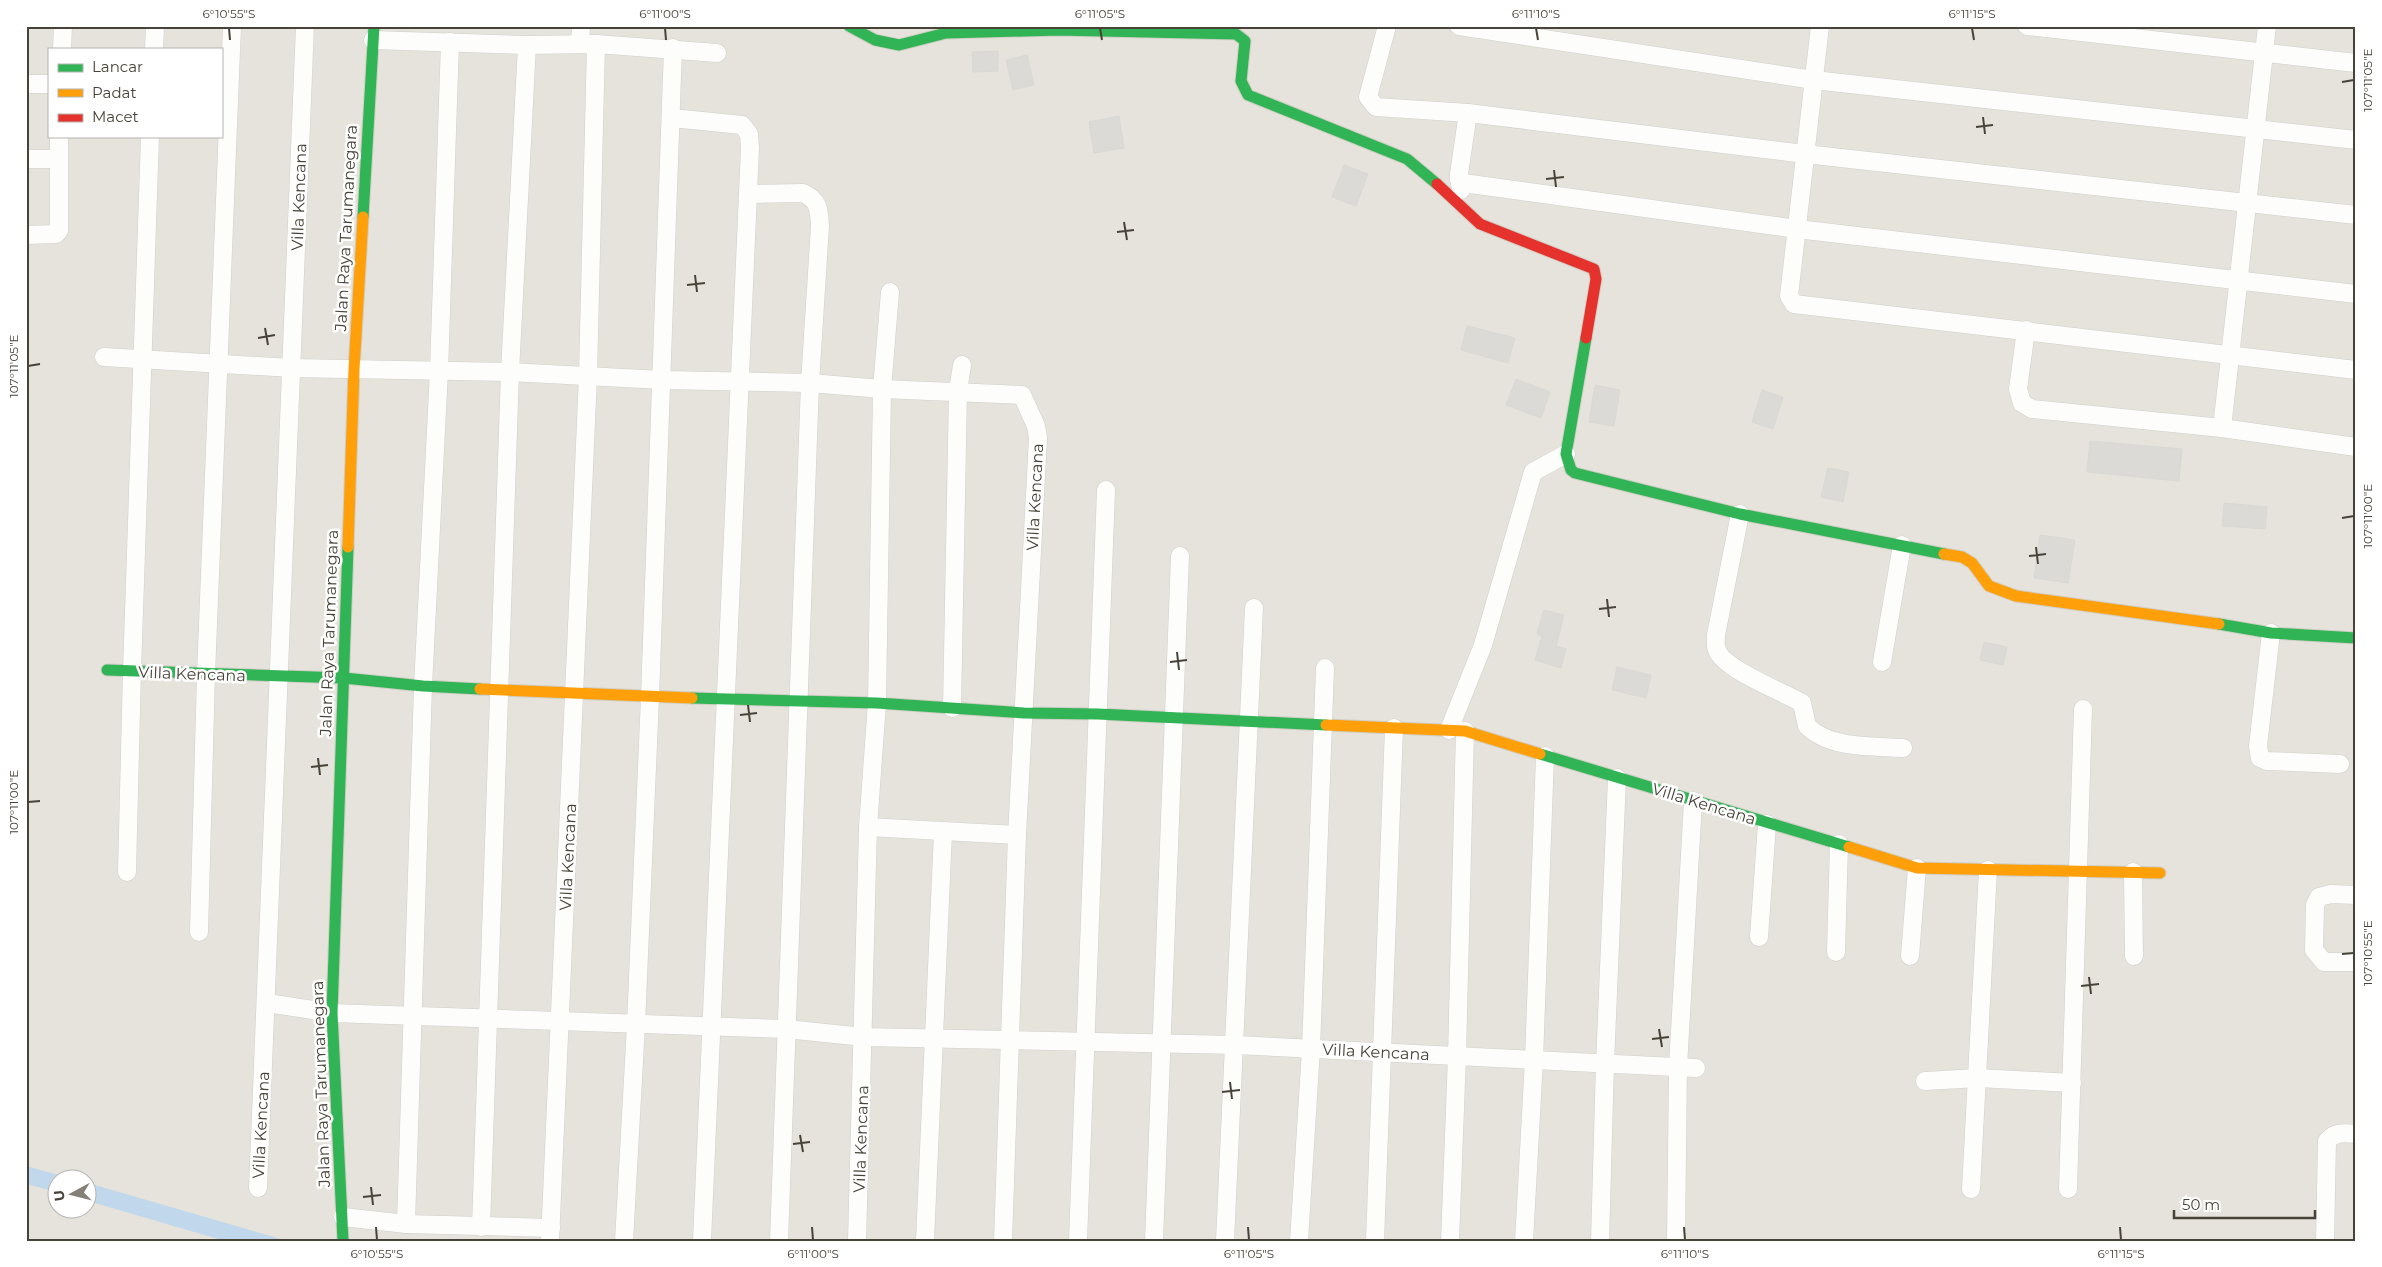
<svg xmlns="http://www.w3.org/2000/svg" width="2382" height="1267" viewBox="0 0 2382 1267" font-family="Montserrat,sans-serif">
<rect width="100%" height="100%" fill="#f2f1ed"/>
<!-- residential -->
<path fill="#e5e3db" fill-rule="evenodd" d="M26 26H2356V1241H26ZM49 49H221V136H49ZM58 1180H88V1210H58Z"/>
<!-- water -->
<g fill="#c1d8ec">
<path d="M26 1166 73 1179 58 1180 57 1192 26 1184Z"/>
<path d="M88 1183 288 1241H225L88 1201Z"/>
</g>
<!-- building -->
<g fill="#dcdad6" stroke="#dad8d3">
<path d="M998 51V71L973 72 972 52Z"/>
<path d="M1027 55 1034 85 1013 90 1006 60Z"/>
<path d="M1119 116 1124 148 1094 153 1089 122Z"/>
<path d="M1344 165 1368 174 1356 206 1332 197Z"/>
<path d="M1467 326 1515 338 1508 363 1461 350Z"/>
<path d="M1516 379 1550 392 1541 418 1506 405Z"/>
<path d="M1595 385 1620 390 1614 426 1589 422Z"/>
<path d="M1762 390 1783 397 1773 429 1752 422Z"/>
<path d="M2090 441 2182 449 2179 481 2087 472Z"/>
<path d="M1828 468 1849 472 1843 502 1821 497Z"/>
<path d="M2224 503 2267 507 2265 529 2222 526Z"/>
<path d="M2040 535 2075 540 2068 583 2034 578Z"/>
<path d="M1544 610 1564 615 1556 646 1566 649 1561 668 1535 660 1542 636 1537 634Z"/>
<path d="M1984 642 2007 647 2003 665 1980 660Z"/>
<path d="M1617 667 1651 675 1646 698 1612 690Z"/>
</g>
<g fill="none" stroke-linecap="round" stroke-linejoin="round">
<defs>
<g id="street">
<path d="M1387 26 1368 97 1376 107 1468 113 1805 154 2356 215"/>
<path d="M1459 26 1814 80 2356 140"/>
<path d="M1820 26 1789 296 1794 304 2356 370"/>
<path d="M2027 26 2356 63"/>
<path d="M373 40 527 45 596 44 717 53"/>
<path d="M580 44 581 26"/>
<path d="M62 49 63 26"/>
<path d="M154 49 155 26"/>
<path d="M26 84H49"/>
<path d="M672 118 742 125 749 134 750 148 702 1241"/>
<path d="M26 159H58"/>
<path d="M1459 180 1463 183 1797 229 2356 294"/>
<path d="M1461 190 1459 174 1468 113"/>
<path d="M748 194 803 193C819 200 819 210 820 226L810 383 779 1241"/>
<path d="M26 235 56 234 59 231V136"/>
<path d="M2026 330 2018 389 2022 403 2032 409 2222 428 2356 447"/>
<path d="M104 357 292 368 510 372 662 380 810 383 882 389 1022 395 1036 426 1038 438 1017 835 1003 1241"/>
<path d="M2222 428 2267 26"/>
<path d="M1740 514 1716 635C1716 639 1715 646 1717 650 1724 670 1784 692 1802 703L1807 726C1830 749 1872 746 1903 748"/>
<path d="M2271 633 2258 746 2260 758 2267 761 2340 764"/>
<path d="M1882 662 1902 545"/>
<path d="M952 708 958 391 962 365"/>
<path d="M1449 730 1483 645 1533 472 1566 454"/>
<path d="M868 827 1017 835"/>
<path d="M127 872 132 671 150 136"/>
<path d="M2133 872 2134 956"/>
<path d="M2356 895 2331 894 2319 897 2315 905 2314 950 2324 962H2356"/>
<path d="M199 932 206 674 232 26"/>
<path d="M1759 937 1767 824"/>
<path d="M1836 952 1839 844"/>
<path d="M1910 956 1917 868"/>
<path d="M267 1003 332 1013 786 1029 864 1037 1235 1045 1696 1068"/>
<path d="M1925 1081 1978 1078 2072 1083"/>
<path d="M258 1188 305 26"/>
<path d="M1971 1189 1988 870"/>
<path d="M2068 1189 2083 709"/>
<path d="M343 1217 406 1224 551 1228"/>
<path d="M406 1224 423 686 439 371 450 42"/>
<path d="M481 1227 510 372 527 45"/>
<path d="M550 1241 588 376 596 44"/>
<path d="M624 1241 636 1025 650 697 673 48"/>
<path d="M857 1241 868 827 877 703 882 389 890 292"/>
<path d="M925 1241 943 832"/>
<path d="M1078 1241 1106 490"/>
<path d="M1154 1241 1180 556"/>
<path d="M1225 1241 1254 608"/>
<path d="M1299 1241 1311 1049 1325 668"/>
<path d="M1375 1241 1394 728"/>
<path d="M1450 1241 1457 1056 1465 731"/>
<path d="M1524 1241 1534 1060 1545 756"/>
<path d="M1600 1241 1605 1064 1617 778"/>
<path d="M1676 1241 1678 1067 1693 801"/>
<path d="M2325 1241 2327 1141C2335 1131 2345 1133 2356 1134"/>
</g>
<g id="fast">
<path d="M849 26 875 40 899 45 946 33 1058 30 1236 34 1245 41 1241 81 1248 95 1407 159 1437 184"/>
<path d="M363 217 374 26"/>
<path d="M1586 338 1566 454 1571 470 1575 473 1740 514 1944 554"/>
<path d="M2219 624 2271 633 2356 638"/>
<path d="M107 670 344 678 423 686 480 689"/>
<path d="M692 698 877 703 1024 713 1098 714 1326 725"/>
<path d="M1540 754 1849 847"/>
<path d="M343 1241 332 1013 348 547"/>
</g>
<g id="slow">
<path d="M348 547 354 369 363 217"/>
<path d="M1944 554 1962 557 1972 563 1989 586 2016 596 2219 624"/>
<path d="M480 689 692 698"/>
<path d="M1326 725 1465 731 1540 754"/>
<path d="M1849 847 1917 868 2160 873"/>
</g>
<path id="jam" d="M1437 184 1480 224 1594 269 1596 279 1586 338"/>
</defs>
<!-- street casing -->
<use href="#street" stroke="#d0cfcb" stroke-width="19"/>
<!-- fast casing -->
<use href="#fast" stroke="#d0cec4" stroke-width="13"/>
<!-- slow casing -->
<use href="#slow" stroke="#d0cec4" stroke-width="13"/>
<!-- jam casing -->
<use href="#jam" stroke="#d0cec4" stroke-width="13"/>
<!-- street -->
<use href="#street" stroke="#fdfdfc" stroke-width="18"/>
<!-- fast -->
<use href="#fast" stroke="#30b455" stroke-width="11"/>
<!-- slow -->
<use href="#slow" stroke="#ff9f0a" stroke-width="11"/>
<!-- jam -->
<use href="#jam" stroke="#e5322d" stroke-width="11"/>
</g>
<!-- ticks -->
<path fill="none" stroke="#484339" stroke-width="2" d="M229 28 230 40M665 28 666 40M1100 28 1102 40M1536 28 1538 40M1972 28 1974 40M2342 82 2354 80M1983 117 1985 134M1976 127 1993 125M1554 170 1556 187M1546 179 1564 177M1124 222 1127 240M1117 232 1134 230M695 275 697 292M687 285 705 283M265 328 268 345M258 338 275 335M28 366 40 364M2342 518 2354 516M2036 547 2038 564M2029 556 2046 554M1607 599 1609 617M1599 609 1616 607M1177 652 1179 670M1170 662 1187 660M748 705 750 722M740 715 757 713M318 758 320 775M311 767 328 765M28 802 40 801M2342 954 2354 953M2089 977 2091 994M2081 986 2099 984M1659 1029 1662 1047M1652 1039 1669 1037M1230 1082 1232 1099M1222 1092 1240 1090M800 1135 803 1152M793 1144 810 1142M371 1187 373 1205M363 1197 381 1195M376 1227 377 1240M812 1227 813 1240M1248 1227 1249 1240M1684 1227 1685 1240M2120 1227 2121 1240"/>
<g text-anchor="middle" dominant-baseline="central" stroke-width="5" stroke-linejoin="round" paint-order="stroke">
<!-- street labels -->
<g font-size="16" fill="#484339" stroke="#fff">
<text transform="translate(299 197) rotate(-88)">Villa Kencana</text>
<text transform="translate(346 228) rotate(-87)">Jalan Raya Tarumanegara</text>
<text transform="translate(1035 497) rotate(-87)">Villa Kencana</text>
<text transform="translate(329 633) rotate(-88)">Jalan Raya Tarumanegara</text>
<text transform="translate(192 674) rotate(2)">Villa Kencana</text>
<text transform="translate(1704 804) rotate(17)">Villa Kencana</text>
<text transform="translate(568 857) rotate(-87)">Villa Kencana</text>
<text transform="translate(1376 1052) rotate(3)">Villa Kencana</text>
<text transform="translate(321 1084) rotate(-92)">Jalan Raya Tarumanegara</text>
<text transform="translate(261 1125) rotate(-87)">Villa Kencana</text>
<text transform="translate(861 1139) rotate(-88)">Villa Kencana</text>
</g>
</g>
<!-- border -->
<rect width="2382" height="1267" fill="none" stroke="#ffffff" stroke-width="55"/>
<!-- legend -->
<rect x="48" y="48" width="175" height="90" fill="#ffffff" stroke="#b6b4b0"/>
<rect x="58" y="64" width="25" height="8" fill="#30b455" stroke="#b6b4b0"/>
<text x="92" y="72" font-size="15" fill="#484339">Lancar</text>
<rect x="58" y="89" width="25" height="8" fill="#ff9f0a" stroke="#b6b4b0"/>
<text x="92" y="98" font-size="15" fill="#484339">Padat</text>
<rect x="58" y="114" width="25" height="8" fill="#e5322d" stroke="#b6b4b0"/>
<text x="92" y="122" font-size="15" fill="#484339">Macet</text>
<!-- north arrow -->
<g transform="translate(72 1194) rotate(263)"><circle r="24" fill="#ffffff" stroke="#b6b4b0"/>
<path d="M0-4L9 19L0 12L-9 19Z" fill="#848078"/>
<text y="-8" font-size="14" font-weight="bold" text-anchor="middle" fill="#484339">U</text>
</g>
<!-- scale -->
<path d="M2174 1210v8h141v-8" fill="none" stroke="#484339" stroke-width="2.5"/>
<text x="2182" y="1210" font-size="15" fill="#484339" stroke="#ffffff" stroke-width="4" paint-order="stroke">50 m</text>
<rect x="28" y="28" width="2326" height="1212" fill="none" stroke="#484339" stroke-width="2"/>
<g font-size="12" text-anchor="middle" fill="#484339">
<text x="229" y="18">6°10'55"S</text>
<text x="665" y="18">6°11'00"S</text>
<text x="1100" y="18">6°11'05"S</text>
<text x="1536" y="18">6°11'10"S</text>
<text x="1972" y="18">6°11'15"S</text>
<text transform="translate(2368 80) rotate(-90)" y="4">107°11'05"E</text>
<text transform="translate(14 366) rotate(-90)" y="4">107°11'05"E</text>
<text transform="translate(2368 516) rotate(-90)" y="4">107°11'00"E</text>
<text transform="translate(14 802) rotate(-90)" y="4">107°11'00"E</text>
<text transform="translate(2368 953) rotate(-90)" y="4">107°10'55"E</text>
<text x="377" y="1258">6°10'55"S</text>
<text x="813" y="1258">6°11'00"S</text>
<text x="1249" y="1258">6°11'05"S</text>
<text x="1685" y="1258">6°11'10"S</text>
<text x="2121" y="1258">6°11'15"S</text>
</g>
</svg>
